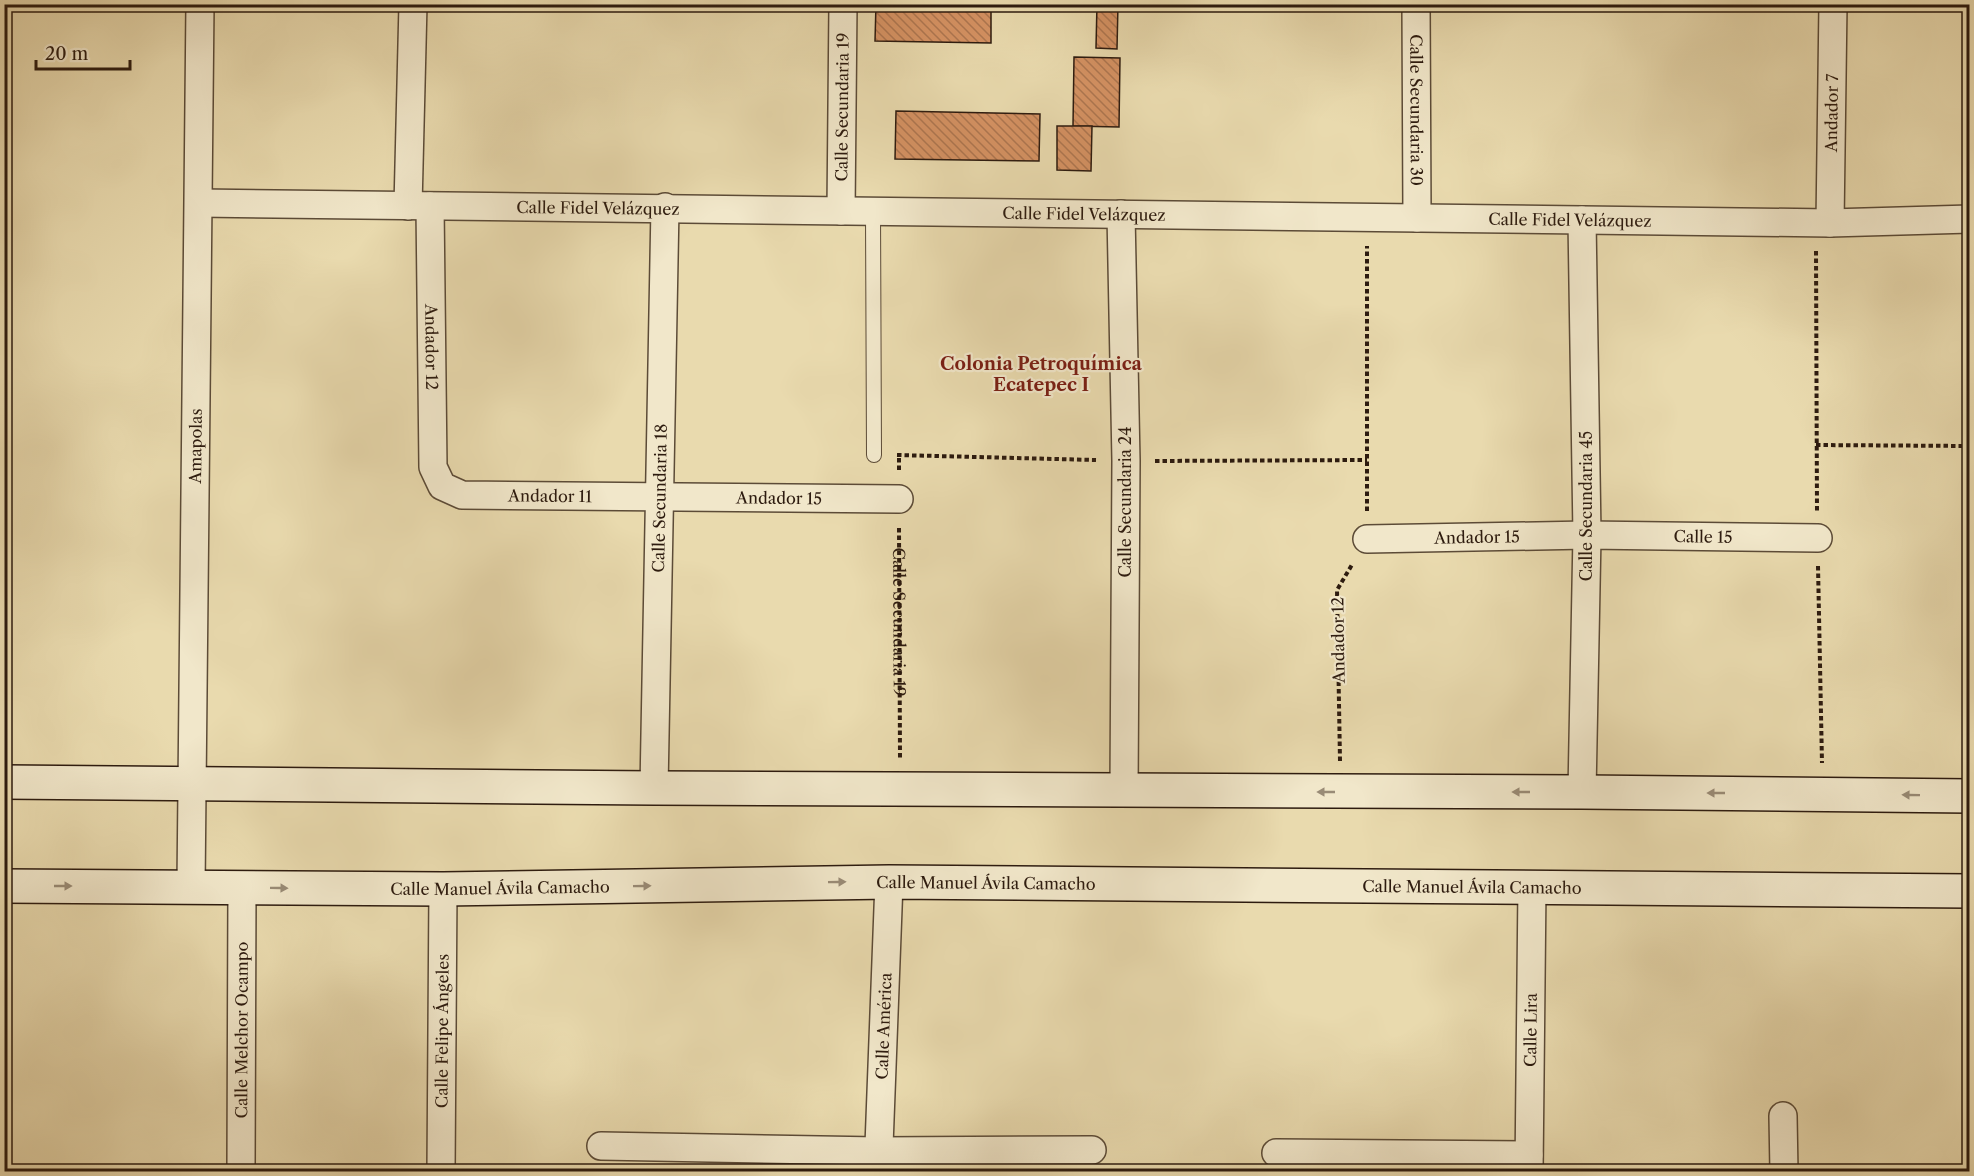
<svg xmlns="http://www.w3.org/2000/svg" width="1974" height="1176" viewBox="0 0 1974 1176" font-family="'Libre Caslon Text',serif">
<defs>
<pattern id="building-back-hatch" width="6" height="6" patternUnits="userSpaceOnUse" patternTransform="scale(1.5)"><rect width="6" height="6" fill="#d59263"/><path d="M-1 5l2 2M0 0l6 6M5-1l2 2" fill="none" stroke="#ad7650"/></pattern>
</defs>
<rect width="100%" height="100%" fill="#e9daae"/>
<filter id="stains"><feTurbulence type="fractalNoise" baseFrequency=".00333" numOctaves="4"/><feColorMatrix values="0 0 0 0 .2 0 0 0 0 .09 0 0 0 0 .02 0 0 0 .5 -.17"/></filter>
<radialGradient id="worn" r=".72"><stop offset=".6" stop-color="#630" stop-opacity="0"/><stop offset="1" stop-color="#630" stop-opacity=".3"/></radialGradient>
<!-- building -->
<g fill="url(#building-back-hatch)" stroke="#2d1b0f" stroke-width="1.5">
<path d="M876 4H991V43L875 41Z"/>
<path d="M1097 4H1118L1117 49 1096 48Z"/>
<path d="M1074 57 1120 58 1119 127 1073 126Z"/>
<path d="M896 111 1040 114 1039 161 895 159Z"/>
<path d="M1057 126H1092L1091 171 1057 170Z"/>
</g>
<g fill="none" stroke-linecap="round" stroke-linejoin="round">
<defs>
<path id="lane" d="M873 211 874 455"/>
<g id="street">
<path id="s2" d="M1416 4 1417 218"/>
<path id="s3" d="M199 203 1830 223 1970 219"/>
<path d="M408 206 413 4"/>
<path id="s4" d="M430 206 433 467 442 486 462 495 899 499"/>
<path id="s5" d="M841 211 843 4"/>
<path d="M1121 214 1126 461 1124 790"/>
<path id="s6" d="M1830 223 1833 4"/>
<path id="s7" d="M1367 539 1587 535 1818 538"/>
<path id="s8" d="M654 788 665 207"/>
<path d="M1582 792 1587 535 1582 220"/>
<path id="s9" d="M191 887 200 4"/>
<path d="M1783 1116 1784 1172"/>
<path d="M601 1146 878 1151 1092 1150"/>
<path d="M1276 1153 1529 1155"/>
<path id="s10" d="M241 1172 242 887"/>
<path id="s11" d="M441 1172 443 889"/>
<path id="s12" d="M878 1172 889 882"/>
<path id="s13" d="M1529 1172 1532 886"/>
</g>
<g id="secondary">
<path d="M4 782 654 788 1582 792 1970 796"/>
<path id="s14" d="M4 886 443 889 889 882 1970 891"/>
</g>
</defs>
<!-- lane casing -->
<use href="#lane" stroke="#5c4b37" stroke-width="16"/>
<!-- street casing -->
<use href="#street" stroke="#5c4b37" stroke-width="30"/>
<!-- secondary casing -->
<use href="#secondary" stroke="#2d1b0f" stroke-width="36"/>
<!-- path -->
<g stroke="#2d1b0f" stroke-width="4" stroke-dasharray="4.5 3" stroke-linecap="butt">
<path d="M1816 251 1817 511"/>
<path d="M1816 445 1970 446"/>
<path d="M897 455 1096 460"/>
<path d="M1155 461 1367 460"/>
<path d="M899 470V455"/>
<path d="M1367 511V246"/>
<path id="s1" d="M899 528 900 758"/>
<path d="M1818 566 1822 763"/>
<path d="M1340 761 1337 590 1353 563"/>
</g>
<!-- lane -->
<use href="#lane" stroke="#f1e7ca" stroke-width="14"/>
<!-- street -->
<use href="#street" stroke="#f1e7ca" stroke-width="27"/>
<!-- secondary -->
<use href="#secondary" stroke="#f1e7ca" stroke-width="33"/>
</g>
<!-- one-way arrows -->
<defs><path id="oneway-solid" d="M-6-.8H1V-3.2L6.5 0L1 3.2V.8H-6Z" transform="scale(1.5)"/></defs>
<g fill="#998b76">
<use href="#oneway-solid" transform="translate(1326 792) rotate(-180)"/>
<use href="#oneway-solid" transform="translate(1521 792) rotate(-180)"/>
<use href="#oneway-solid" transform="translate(1716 793) rotate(-180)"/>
<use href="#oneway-solid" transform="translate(1911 795) rotate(-179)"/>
<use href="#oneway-solid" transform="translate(837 882) rotate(-1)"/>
<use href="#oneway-solid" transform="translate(63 886)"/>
<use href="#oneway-solid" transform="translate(642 886) rotate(-1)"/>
<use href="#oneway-solid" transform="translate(279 888) rotate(1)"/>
</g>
<g text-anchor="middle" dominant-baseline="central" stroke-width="4.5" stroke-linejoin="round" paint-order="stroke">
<!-- street labels -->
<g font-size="16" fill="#2d1b0f" stroke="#f1e7ca">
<text stroke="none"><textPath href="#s5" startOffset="104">Calle Secundaria 19</textPath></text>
<text stroke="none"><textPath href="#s2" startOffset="106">Calle Secundaria 30</textPath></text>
<text stroke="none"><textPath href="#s6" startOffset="110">Andador 7</textPath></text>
<text stroke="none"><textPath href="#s3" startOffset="399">Calle Fidel Velázquez</textPath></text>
<text stroke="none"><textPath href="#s3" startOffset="885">Calle Fidel Velázquez</textPath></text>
<text stroke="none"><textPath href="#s3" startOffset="1371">Calle Fidel Velázquez</textPath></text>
<text stroke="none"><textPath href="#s4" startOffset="141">Andador 12</textPath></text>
<text stroke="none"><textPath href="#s9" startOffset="441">Amapolas</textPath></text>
<text stroke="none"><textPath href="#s4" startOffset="392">Andador 11</textPath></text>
<text stroke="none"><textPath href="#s8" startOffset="290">Calle Secundaria 18</textPath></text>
<text stroke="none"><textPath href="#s4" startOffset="621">Andador 15</textPath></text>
<text transform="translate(1125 502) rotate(-90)">Calle Secundaria 24</text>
<text transform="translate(1586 506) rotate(-90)">Calle Secundaria 45</text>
<text stroke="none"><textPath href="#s7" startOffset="110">Andador 15</textPath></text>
<text stroke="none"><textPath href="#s7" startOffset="336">Calle 15</textPath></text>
<text stroke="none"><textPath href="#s1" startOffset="94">Calle Secundaria 19</textPath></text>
<text transform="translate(1338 640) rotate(-91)">Andador 12</text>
<text stroke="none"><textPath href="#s14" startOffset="982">Calle Manuel Ávila Camacho</textPath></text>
<text stroke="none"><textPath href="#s14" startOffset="1468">Calle Manuel Ávila Camacho</textPath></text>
<text stroke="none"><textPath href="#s14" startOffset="496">Calle Manuel Ávila Camacho</textPath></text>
<text stroke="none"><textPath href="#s12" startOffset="146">Calle América</textPath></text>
<text stroke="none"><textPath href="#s10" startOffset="142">Calle Melchor Ocampo</textPath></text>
<text stroke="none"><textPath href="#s13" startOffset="142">Calle Lira</textPath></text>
<text stroke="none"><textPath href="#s11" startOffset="141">Calle Felipe Ángeles</textPath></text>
</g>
<!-- neighbourhood labels -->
<g font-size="18" font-weight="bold" fill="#7a1f14" stroke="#f1e7ca">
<text x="1041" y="364">Colonia Petroquímica<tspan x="1041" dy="21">Ecatepec I</tspan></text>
</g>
</g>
<!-- margin -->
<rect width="1974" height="1176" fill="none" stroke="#e9daae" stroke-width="24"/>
<rect x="6" y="6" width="1962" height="1164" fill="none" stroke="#2d1b0f" stroke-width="3"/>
<rect x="12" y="12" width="1950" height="1152" fill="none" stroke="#2d1b0f" stroke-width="1.5"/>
<!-- scale -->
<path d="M36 60v9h94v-9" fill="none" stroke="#2d1b0f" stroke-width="3"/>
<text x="45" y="60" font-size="18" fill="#2d1b0f" stroke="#f1e7ca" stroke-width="4.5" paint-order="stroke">20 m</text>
<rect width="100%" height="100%" filter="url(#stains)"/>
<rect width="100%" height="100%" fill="url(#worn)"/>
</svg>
